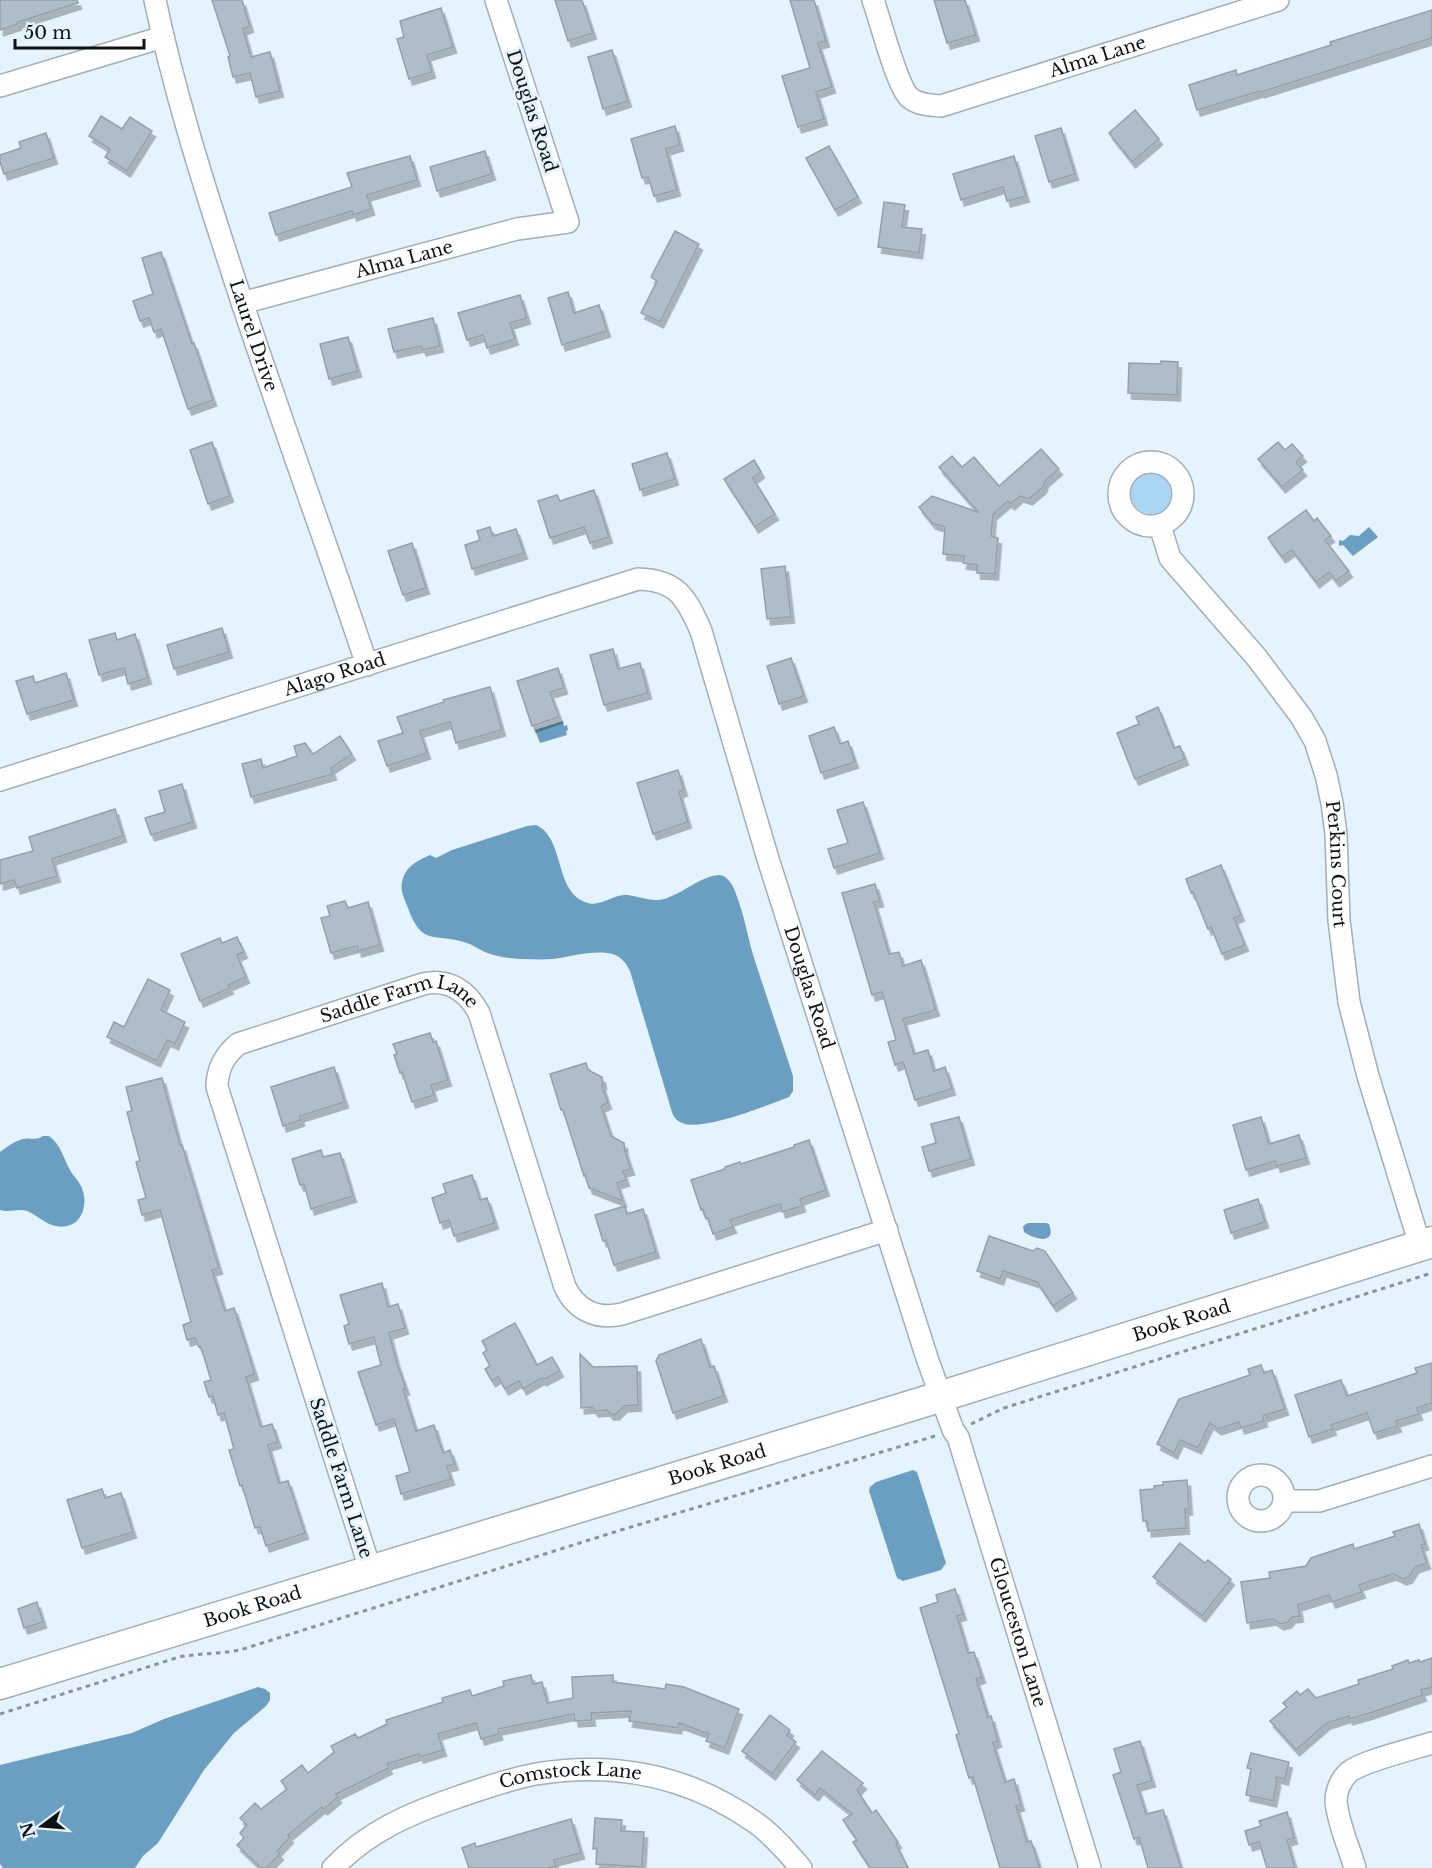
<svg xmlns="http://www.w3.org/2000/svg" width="1432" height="1868" viewBox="0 0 1432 1868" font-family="'Libre Baskerville',serif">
<defs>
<filter id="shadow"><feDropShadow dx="3.5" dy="6" stdDeviation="0" flood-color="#0004"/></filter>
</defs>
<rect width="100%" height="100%" fill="#e4f3fe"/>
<!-- green -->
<circle fill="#a8d5f4" cx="1152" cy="492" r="22"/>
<!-- water -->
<g fill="#6a9fc2">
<path d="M1369 527 1378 537 1353 556 1343 545 1339 546V540L1343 541 1350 535 1359 536Z"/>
<path d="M563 721 564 726 567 725 568 730 566 731 567 735 540 743 535 730Z"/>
<path d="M536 825C565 838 554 890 585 902 600 909 614 893 628 895 641 897 652 902 664 899 682 894 701 876 719 875 727 875 734 886 736 894 745 916 748 941 756 964 768 1001 781 1039 793 1076V1091L789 1097C768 1105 702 1132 682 1123 675 1120 673 1116 671 1109L630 971C625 961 619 954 607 953 588 951 571 957 552 959 542 960 531 959 520 959 509 958 496 957 485 952 478 949 472 944 464 942 432 933 422 946 408 908 405 900 400 891 402 882 405 867 416 861 430 855L436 858 452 850 527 826Z"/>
<path d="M43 1136H49C61 1145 63 1157 70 1170 73 1176 78 1180 81 1186 90 1205 81 1231 56 1226 45 1224 37 1215 27 1211 19 1208 9 1213 0 1210V1152C7 1147 14 1141 23 1139 30 1137 36 1141 43 1136Z"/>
<path d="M1046 1223 1049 1224C1057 1246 1034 1239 1024 1232L1023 1226 1028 1223Z"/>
<path d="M913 1470 917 1472 946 1563 941 1570 903 1581 897 1578 869 1491 870 1487 876 1482Z"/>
<path d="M258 1687 265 1689 270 1693V1700L266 1706 234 1733 204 1770 158 1843 143 1856 135 1868H3L0 1864V1765L132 1733 164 1719Z"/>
</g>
<!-- building -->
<g fill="#aebdc7" stroke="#93a1ab" stroke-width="1.5" filter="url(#shadow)">
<path d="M0 0H77L78 3 18 22V24L0 30Z"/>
<path d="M212 0H242L250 26 243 29 251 57 270 52 280 91 256 97 250 73 233 77 228 57 230 56Z"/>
<path d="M555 0H582L593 33 568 41Z"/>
<path d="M790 0H814L826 41 818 43 832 87 816 92 824 119 798 127 782 76 810 68Z"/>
<path d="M934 0H965L976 35 947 43Z"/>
<path d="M441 8 453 47 427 55 432 72 409 79 397 39 404 37 400 21Z"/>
<path d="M1432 10V38L1261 92 1260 91 1197 110 1189 85 1236 70 1237 75 1331 45 1330 42Z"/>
<path d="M612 50 628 101 603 109 588 57Z"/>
<path d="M1135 110 1159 139 1132 162 1109 133Z"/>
<path d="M101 116 122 129 130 117 152 131 127 171 105 157 110 149 89 136Z"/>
<path d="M675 126 680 145 666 149 677 190 654 196 648 177 642 178 631 139Z"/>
<path d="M1061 128 1075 174 1049 182 1035 136Z"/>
<path d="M46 133 54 158 4 174 0 162V155L21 148 19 142Z"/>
<path d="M829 146 858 197 835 210 806 158Z"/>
<path d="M485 151 492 174 437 191 430 167Z"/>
<path d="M410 156 417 180 367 195 371 209 353 215 352 211 276 235 269 213 352 187 347 173Z"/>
<path d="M1014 156 1026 196 1007 201 1003 187 961 200 953 174Z"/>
<path d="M884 202 905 205 902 227 922 229 919 253 878 247Z"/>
<path d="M675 231 699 244 660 322 641 313 657 281 651 277Z"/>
<path d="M161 252 192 344 194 343 213 400 188 409 161 329 154 332 149 318 140 321 133 301 153 294 142 258Z"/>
<path d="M568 292 574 313 599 305 607 331 562 345 548 298Z"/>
<path d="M520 295 527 318 510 323 515 339 487 348 483 335 467 340 458 313Z"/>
<path d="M433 318 440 346 423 350 421 346 394 352 388 329Z"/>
<path d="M348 337 358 371 329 379 320 344Z"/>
<path d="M1161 361 1178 362 1177 395 1128 393 1129 363 1161 364Z"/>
<path d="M212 442 230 496 208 504 190 450Z"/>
<path d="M1278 442 1285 450 1292 444 1303 456 1296 462 1303 470 1282 487 1258 459Z"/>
<path d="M1041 449 1059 469 1045 481 1043 487 1029 499 1020 496 1011 504 1008 501 993 514 991 536 998 538 995 574 977 573V565L963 563 964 556 943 554 945 527 932 523 919 507 932 496 978 512 939 467 952 456 962 467 974 457 999 486Z"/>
<path d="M667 453 675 479 640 490 632 464Z"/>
<path d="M754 460 761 472 753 478 775 514 755 527 724 479Z"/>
<path d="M594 490 609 537 590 543 584 527 550 538 538 501 557 495 560 501Z"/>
<path d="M1306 510 1314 521 1317 518 1331 536 1325 540 1349 571 1336 581 1329 572 1316 582 1292 550 1282 557 1268 538Z"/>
<path d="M490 527 493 536 516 529 524 553 472 569 465 545 480 540 477 531Z"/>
<path d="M412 543 426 588 403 595 388 551Z"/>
<path d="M785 566 791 617 767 619 761 569Z"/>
<path d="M222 628 229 652 174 669 167 645Z"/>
<path d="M115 633 117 640 135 634 148 678 128 684 124 668 99 675 89 640Z"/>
<path d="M613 649 618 669 640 663 648 693 604 705 590 655Z"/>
<path d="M791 658 804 696 779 704 767 666Z"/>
<path d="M558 668 564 688 550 692 559 717 532 726 517 681Z"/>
<path d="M66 673 74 700 27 714 16 681 33 676 35 683Z"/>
<path d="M490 687 502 730 456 743 450 722 420 731 427 753 387 766 378 741 403 733 397 717 444 702 443 700Z"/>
<path d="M1158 707 1174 748 1180 746 1185 759 1135 779 1117 733 1139 724 1136 717Z"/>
<path d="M834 727 840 744 848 741 855 762 821 773 809 736Z"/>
<path d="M340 736 352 754 331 768 333 774 251 797 242 764 261 759 263 768 297 756 294 746 305 743 313 754Z"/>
<path d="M678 770 684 790 679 792 688 822 653 834 637 783Z"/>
<path d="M182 784 193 822 151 835 145 818 165 812 159 791Z"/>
<path d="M863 802 880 853 834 868 828 849 848 843 837 810Z"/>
<path d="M115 809 123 836 52 859 57 876 17 888 14 880 0 884V860L33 851 29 837Z"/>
<path d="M1221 865 1241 915 1234 918 1245 945 1222 954 1211 927 1208 929 1193 892 1191 893 1186 879Z"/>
<path d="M875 884 880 901 874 902 889 954 899 952 903 966 921 960 936 1010 903 1019 914 1054 928 1050 934 1071 945 1067 952 1089 915 1100 903 1062 895 1065 888 1042 896 1040 882 992 872 995 842 893Z"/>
<path d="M345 901 348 908 368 902 380 945 358 951 357 946 331 953 321 918 330 916 327 906Z"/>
<path d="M237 937 244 952 237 955 246 977 228 985 230 988 200 1001 181 954 220 938 222 943Z"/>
<path d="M148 979 170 990 161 1010 185 1022 175 1044 167 1040 157 1061 107 1037 114 1022 124 1027Z"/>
<path d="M430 1033 433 1042 436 1041 448 1080 431 1085 434 1095 412 1102 402 1072 400 1073 394 1055 397 1054 393 1044Z"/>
<path d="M586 1063 588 1070 602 1077 603 1083 602 1085 608 1103 601 1106 611 1136 624 1143 625 1151 631 1169 623 1171 626 1180 617 1183 623 1201 589 1188 585 1175 584 1176 563 1110H561L550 1074Z"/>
<path d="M334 1067 345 1102 300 1116 301 1120 283 1126 271 1087Z"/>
<path d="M162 1078 180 1145H182L219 1268 212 1270 225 1311 234 1308 255 1374 246 1377 261 1427 272 1424 278 1442 268 1445 279 1483 288 1481 305 1533 266 1546 260 1527 255 1528 242 1485 240 1486 229 1450 234 1449 224 1413 218 1415 213 1396 209 1397 204 1382 211 1380 201 1347H199L195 1338 187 1340 183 1325 191 1322 160 1210 142 1215 138 1200 146 1198 136 1162 140 1161 127 1112 132 1111 126 1087Z"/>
<path d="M959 1117 971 1159 929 1171 922 1147 936 1143 931 1124Z"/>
<path d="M1261 1117 1269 1144 1299 1135 1306 1158 1277 1166 1275 1161 1246 1170 1233 1125Z"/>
<path d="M809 1140 826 1190 800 1199 802 1206 782 1212 780 1204 730 1220 733 1227 713 1234 708 1218 706 1219 703 1209 701 1210 691 1180 725 1169V1167L740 1162 741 1164 794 1147V1145Z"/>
<path d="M321 1150 323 1157 340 1153 353 1196 311 1209 304 1184 300 1185 292 1159Z"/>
<path d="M472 1175 480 1200 487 1198 495 1223 454 1236 449 1220 440 1223 432 1198 446 1193 443 1184Z"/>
<path d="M1258 1199 1265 1222 1231 1233 1224 1210Z"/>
<path d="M625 1206 627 1214 643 1209 656 1252 614 1265 606 1240 603 1241 595 1215Z"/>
<path d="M989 1236 1033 1251 1037 1248 1045 1251 1073 1293 1053 1306 1037 1282 1003 1271 1000 1279 977 1271Z"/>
<path d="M382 1283 388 1307 398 1304 405 1328 389 1333 396 1360 406 1389H403L416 1431 434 1425 443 1453 450 1450 455 1464 447 1466 451 1479 401 1494 396 1476 410 1472 394 1419 376 1425 358 1372 381 1365 374 1337 349 1344 344 1326 349 1324 340 1295Z"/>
<path d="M515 1323 537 1365 552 1357 560 1371 543 1380 542 1378 523 1389 519 1381 505 1389 498 1377 492 1381 485 1369 490 1366 483 1353 487 1350 482 1341Z"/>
<path d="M701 1339 710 1367 714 1366 724 1396 673 1413 656 1361 659 1355Z"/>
<path d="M580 1354 593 1367 637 1366 638 1405 624 1406 616 1414H610L607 1410 595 1411 592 1407 581 1408Z"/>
<path d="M1432 1363V1403L1417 1408 1419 1414 1396 1421 1398 1426 1374 1433 1367 1413 1331 1425 1333 1429 1309 1437 1295 1395 1341 1380 1347 1396 1417 1373 1415 1368Z"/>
<path d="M1261 1365 1264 1373 1272 1370 1285 1409 1263 1416 1264 1421 1241 1428 1239 1422 1218 1429 1210 1423 1198 1448 1180 1440 1174 1453 1157 1444 1179 1399 1250 1375 1248 1369Z"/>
<path d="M1187 1480 1189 1509H1185L1186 1528 1148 1531 1147 1521H1143L1140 1490 1154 1489V1486L1163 1485V1482Z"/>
<path d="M102 1489 105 1498 121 1493 133 1532 82 1548 67 1500Z"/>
<path d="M1419 1524 1425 1544 1421 1545 1427 1563 1415 1567 1409 1577 1403 1579 1393 1574 1359 1585 1362 1592 1332 1602 1329 1595 1298 1605 1300 1616 1292 1617 1288 1622 1280 1624 1273 1619 1247 1623 1241 1582 1270 1578 1269 1572 1306 1566 1311 1558 1353 1544 1354 1549 1395 1536 1393 1532Z"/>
<path d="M1180 1543 1205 1563 1208 1560 1231 1579 1202 1616 1153 1577Z"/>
<path d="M955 1589 963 1614 957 1616 968 1653 974 1652 982 1677 976 1679 988 1717 991 1716 998 1741 993 1743 1005 1782 1014 1779 1021 1805 1016 1806 1027 1842 1031 1841 1040 1868H1000L973 1777 969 1778 956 1735 959 1734 920 1608 938 1602 936 1595Z"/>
<path d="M37 1602 43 1622 24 1628 18 1609Z"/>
<path d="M1432 1658V1687L1421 1690 1423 1695 1370 1713 1349 1719V1716L1327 1723 1296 1750 1270 1721 1287 1707 1283 1703 1297 1691 1300 1695 1308 1689 1316 1698 1359 1684 1358 1680 1393 1669 1392 1666 1408 1660 1409 1663 1419 1660 1420 1662Z"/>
<path d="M531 1675 533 1684 542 1682 547 1703 573 1698 572 1677 613 1675V1682L665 1689 666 1684 684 1687 739 1709 725 1748 706 1741 709 1734 679 1723 678 1728 629 1721 631 1711 591 1713 592 1720 575 1721 574 1714 498 1729 499 1734 481 1739 476 1723 438 1734 443 1750 420 1757 419 1754 387 1764 389 1768 336 1794 338 1797 324 1809 322 1807 288 1835 290 1837 277 1851 280 1854 266 1868H261L237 1845 244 1838 240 1833 247 1825 240 1818 255 1803 261 1809 287 1789 281 1781 302 1765 308 1773 334 1752 331 1746 355 1734 358 1738 387 1724 386 1720 443 1702 442 1698 470 1690 472 1696 504 1686 503 1681Z"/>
<path d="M770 1715 790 1730 787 1735 796 1742 772 1774 742 1751Z"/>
<path d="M1140 1741 1152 1781 1137 1785 1146 1814 1163 1810 1181 1868H1148L1139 1837 1134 1839 1121 1799 1113 1775 1121 1772 1114 1749Z"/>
<path d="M822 1751 863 1783 857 1790 872 1813 876 1810 898 1842 896 1844 908 1868H870L853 1842 857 1840 843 1820 852 1814 820 1788 815 1795 797 1780Z"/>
<path d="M1251 1753 1289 1762 1285 1779 1276 1777 1277 1781 1273 1801 1246 1795 1251 1769 1247 1768Z"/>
<path d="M1287 1812 1294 1838 1287 1840 1295 1868H1267L1259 1842 1249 1845 1245 1831 1261 1826 1259 1821Z"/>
<path d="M595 1818 622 1820 621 1831 644 1832 642 1867 596 1864 597 1848 593 1849Z"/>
<path d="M571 1819 581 1853 554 1860 556 1866 547 1868H469L462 1848 475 1843 476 1847Z"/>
</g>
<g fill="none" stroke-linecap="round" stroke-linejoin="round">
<defs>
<g id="street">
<path id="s1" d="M155 0C173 86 199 170 226 253 270 391 321 527 367 665"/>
<path id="s2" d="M873 0C880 19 897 87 910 98 919 105 930 105 941 106L1278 0"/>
<path d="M0 86 163 37"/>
<path id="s3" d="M242 303 517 229 568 222 496 0"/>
<circle cx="1151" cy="494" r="32"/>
<path id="s4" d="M1160 526 1170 558 1257 658 1302 718 1315 741 1326 775 1332 803 1336 834 1339 920 1349 1002 1368 1076 1420 1245"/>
<path id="s5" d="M0 780 638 579C677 580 686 597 701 631L768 859 927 1358 953 1430 958 1437 1090 1868"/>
<circle cx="1261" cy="1498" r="23"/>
<path d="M1285 1501H1319L1432 1466"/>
<path id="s6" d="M371 1572 217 1087C217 1069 224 1056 238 1044L423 984C449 978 467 991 479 1013L565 1287C576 1310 597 1320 622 1314L887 1230"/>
<path id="s7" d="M333 1868C368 1831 411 1813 458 1797 484 1788 509 1779 536 1774 616 1761 690 1776 756 1823 773 1835 788 1853 801 1868"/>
<path d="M1355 1868C1349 1847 1338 1824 1336 1801 1336 1791 1341 1779 1349 1772 1363 1761 1413 1749 1432 1743"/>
</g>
<g id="secondary">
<path id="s8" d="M0 1684 920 1403 1432 1242"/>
</g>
</defs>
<!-- street casing -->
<use href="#street" stroke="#a0afb9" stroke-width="24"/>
<!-- secondary casing -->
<use href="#secondary" stroke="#a0afb9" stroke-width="33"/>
<!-- path -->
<g stroke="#88939a" stroke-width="3" stroke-dasharray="4.5 4.5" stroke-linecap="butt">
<path d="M971 1424 1004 1408 1432 1273"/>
<path d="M0 1714 179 1657C200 1653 220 1654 240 1650L621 1530 935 1436"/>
</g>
<!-- street -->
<use href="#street" stroke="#fff" stroke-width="21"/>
<!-- secondary -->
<use href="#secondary" stroke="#fff" stroke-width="30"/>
</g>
<g text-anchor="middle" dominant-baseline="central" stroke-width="6" stroke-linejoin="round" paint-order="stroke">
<!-- street labels -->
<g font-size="18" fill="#0d1215" stroke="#e4f3fe">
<text stroke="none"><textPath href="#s2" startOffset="302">Alma Lane</textPath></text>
<text transform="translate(532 111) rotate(72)">Douglas Road</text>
<text stroke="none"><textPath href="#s3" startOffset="168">Alma Lane</textPath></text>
<text stroke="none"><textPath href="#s1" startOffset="350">Laurel Drive</textPath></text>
<text stroke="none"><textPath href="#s5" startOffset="351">Alago Road</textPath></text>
<text stroke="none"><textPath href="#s4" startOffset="393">Perkins Court</textPath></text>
<text stroke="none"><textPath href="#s5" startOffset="1130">Douglas Road</textPath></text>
<text stroke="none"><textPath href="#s6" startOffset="729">Saddle Farm Lane</textPath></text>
<text stroke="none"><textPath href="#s8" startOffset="1236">Book Road</textPath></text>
<text stroke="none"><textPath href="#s8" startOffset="750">Book Road</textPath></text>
<text transform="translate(341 1478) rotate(72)">Saddle Farm Lane</text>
<text stroke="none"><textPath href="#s8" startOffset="264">Book Road</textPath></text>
<text stroke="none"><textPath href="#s5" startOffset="1808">Glouceston Lane</textPath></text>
<text stroke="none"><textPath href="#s7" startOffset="261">Comstock Lane</textPath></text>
</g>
</g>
<!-- north arrow -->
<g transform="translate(42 1826) rotate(254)" stroke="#e4f3fe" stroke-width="4.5" paint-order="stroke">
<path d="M0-4.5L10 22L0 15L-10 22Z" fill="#0d1215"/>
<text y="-9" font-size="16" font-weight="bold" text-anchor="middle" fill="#0d1215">N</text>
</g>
<!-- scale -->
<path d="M15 39v9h129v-9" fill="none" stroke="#0d1215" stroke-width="3"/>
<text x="24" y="39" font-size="18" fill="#0d1215" stroke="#e4f3fe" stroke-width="4.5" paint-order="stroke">50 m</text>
</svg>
